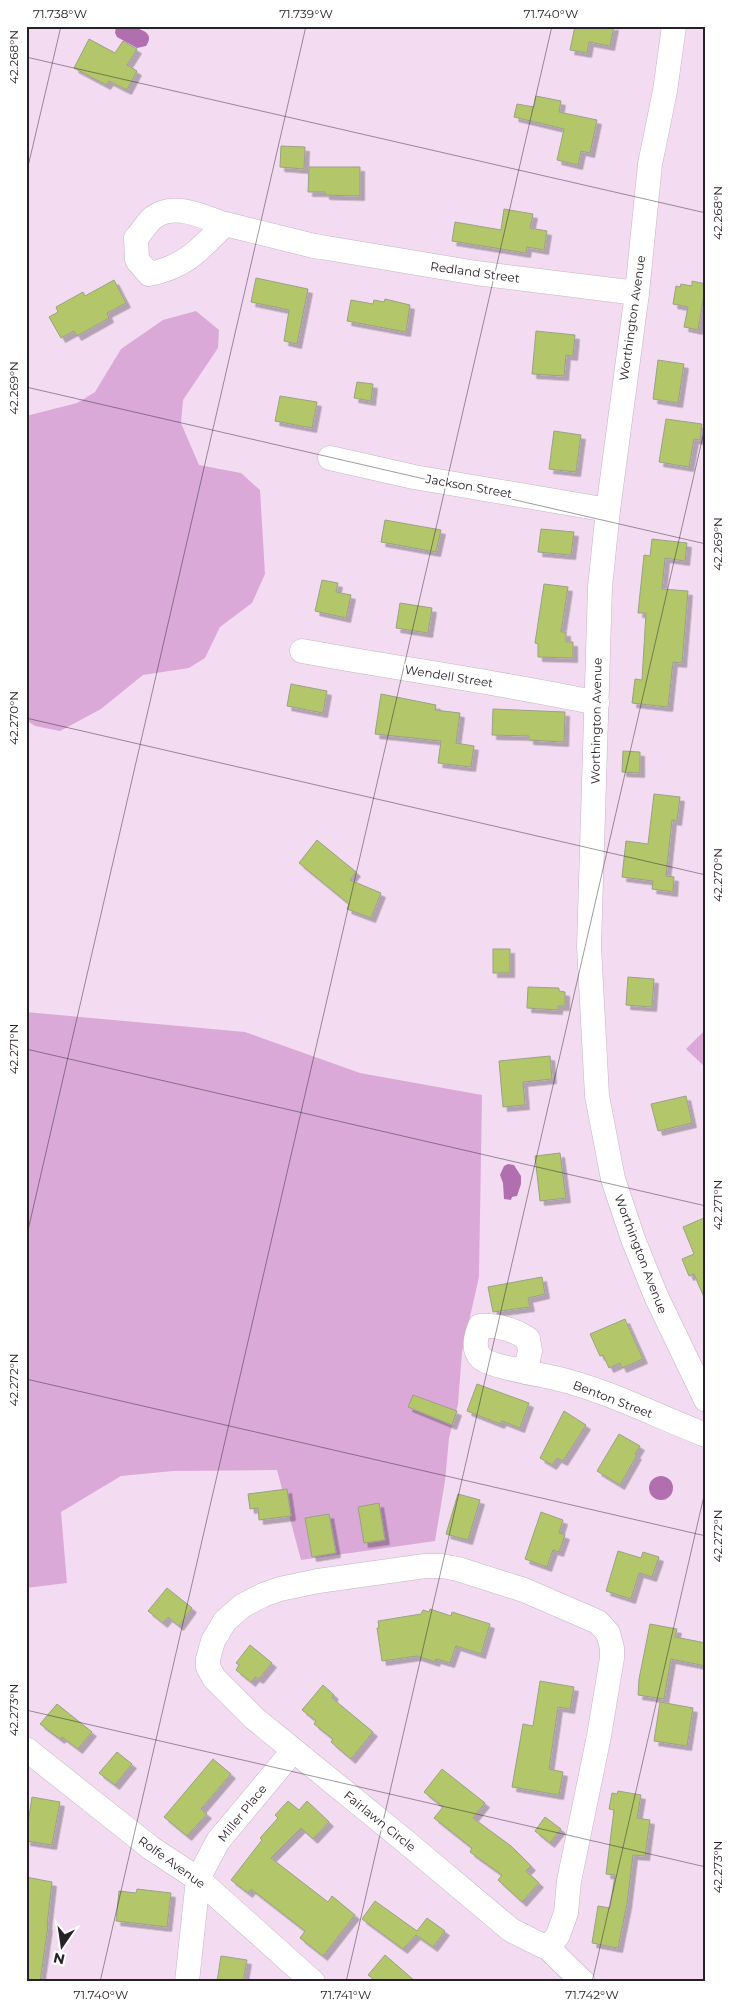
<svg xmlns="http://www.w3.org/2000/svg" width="732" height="2008" viewBox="0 0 732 2008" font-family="Montserrat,sans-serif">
<defs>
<filter id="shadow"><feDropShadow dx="4.5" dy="4.5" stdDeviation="0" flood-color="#0004"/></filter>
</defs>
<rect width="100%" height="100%" fill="#f3dcf1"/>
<!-- green -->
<g fill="#dba9d8">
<path d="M196 311 219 330 218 348 183 400 181 423 199 465 241 473 260 490 265 574 252 603 220 627 205 658 189 668 143 675 101 709 60 731 35 726 26 720V416L77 403 95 392 121 349 163 320Z"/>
<path d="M26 1012 245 1032 360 1073 482 1095 479 1277 462 1352 458 1404 449 1438 445 1481 435 1541 301 1560 277 1470 173 1471 121 1476 61 1512 67 1583 26 1588Z"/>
<path d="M706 1029V1068L686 1049Z"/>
</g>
<!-- water -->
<g fill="#b26fb0">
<path d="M116 26C127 26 159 28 146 46L137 48 117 37 115 33Z"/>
<path d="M508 1164 514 1165 521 1176V1184L517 1196 512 1197 511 1200 504 1199 503 1183 500 1175 504 1166Z"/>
<circle cx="661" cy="1488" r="12"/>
</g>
<!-- building -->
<g fill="#b3c669" stroke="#9aa187" filter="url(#shadow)">
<path d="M575 26H614L610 46 589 42 587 53 570 50Z"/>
<path d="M89 39 115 53 123 41 137 49 127 65 137 71 127 90 109 81 106 85 74 68Z"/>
<path d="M536 96 561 101 559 112 597 120 590 153 581 151 578 165 557 160 564 129 514 117 517 104 534 107Z"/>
<path d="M281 146 305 147 304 169 280 167Z"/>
<path d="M309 167H360V196L325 195V192H308Z"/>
<path d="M504 209 533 214 530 228 547 231 544 250 527 247 526 253 452 241 455 222 501 230Z"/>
<path d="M256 278 308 289 297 344 284 341 289 310 251 302Z"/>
<path d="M114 280 126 303 107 313 109 318 77 336 74 331 61 338 49 317 58 312 56 307 83 292 85 296Z"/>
<path d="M692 281 706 284 698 330 684 327 688 307 673 304 676 286 680 287 681 284 692 286Z"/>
<path d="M385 299 410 305 406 332 347 321 351 300 373 304 374 300 384 302Z"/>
<path d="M536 331 575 335 573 356 566 355 564 376 532 374Z"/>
<path d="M658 360 684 364 678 403 653 399Z"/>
<path d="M357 382 373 384 371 401 354 398Z"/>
<path d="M280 396 317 402 312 428 275 421Z"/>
<path d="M666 419 702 424 700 440 694 439 689 467 659 462Z"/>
<path d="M554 431 581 435 576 472 549 469Z"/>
<path d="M385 520 441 530 436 552 381 542Z"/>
<path d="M541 529 574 532 571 555 538 552Z"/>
<path d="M652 539 687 543 685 561 665 558 662 589 688 591 682 663 673 662 668 707 632 703 635 679 642 680 646 613H638L644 555 650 556Z"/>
<path d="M322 580 338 583 336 592 351 595 346 618 315 611Z"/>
<path d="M544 584 568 587 561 632H566V642H573V658L538 657V644L535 643Z"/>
<path d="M400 603 432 608 428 633 396 628Z"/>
<path d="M291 684 327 691 323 713 287 706Z"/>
<path d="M381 694 436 705 435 710 460 713 456 743 474 746 471 767 438 763 441 741 375 734Z"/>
<path d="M493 709 565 712 564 742 529 740V736L492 735Z"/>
<path d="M623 751 640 752V773L622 772Z"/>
<path d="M654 794 680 797 677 821 672 820 666 876 674 877 673 892 652 889 653 881 622 877 626 841 648 844Z"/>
<path d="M317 840 356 872 350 880 381 893 371 918 347 909 349 904 299 863Z"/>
<rect x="493" y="949" width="17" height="24"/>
<path d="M628 977 654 979 652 1007 626 1005Z"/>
<path d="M528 987 559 988V991L565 992V1006H558V1010L527 1008Z"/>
<path d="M550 1056 552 1079 523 1082 525 1105 503 1107 499 1061Z"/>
<path d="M686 1096 692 1123 658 1131 651 1104Z"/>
<path d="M560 1153 566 1198 540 1201 535 1156Z"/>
<path d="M706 1217V1302L694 1274 689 1276 682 1259 694 1254 683 1227Z"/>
<path d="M542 1277 545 1294 528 1298 530 1307 493 1312 488 1287Z"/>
<path d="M625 1319 643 1359 622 1368 620 1363 609 1368 603 1355 600 1356 590 1334Z"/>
<path d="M477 1384 529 1403 520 1428 502 1421 500 1424 467 1411Z"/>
<path d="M413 1395 457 1411 452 1425 408 1407Z"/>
<path d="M564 1411 586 1425 563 1461 557 1458 552 1465 540 1458Z"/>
<path d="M619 1434 640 1446 635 1454 637 1455 620 1485 597 1471Z"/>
<path d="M287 1489 291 1516 259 1520 258 1508 250 1509 248 1494Z"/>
<path d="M458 1494 480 1500 468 1540 446 1534Z"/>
<path d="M379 1503 385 1540 364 1543 358 1507Z"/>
<path d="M541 1512 563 1520 559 1533 565 1535 559 1552 553 1550 547 1567 525 1559Z"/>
<path d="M329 1514 336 1553 312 1557 305 1518Z"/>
<path d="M618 1551 641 1558 643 1552 659 1557 652 1577 639 1573 631 1599 606 1591Z"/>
<path d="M167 1588 192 1608 179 1626 168 1617 163 1623 148 1611Z"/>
<path d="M430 1609 451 1616 452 1612 490 1624 481 1654 456 1646 450 1663 436 1659 435 1662 417 1656 382 1661 377 1628H379L378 1621 421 1614 423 1610 429 1612Z"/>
<path d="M650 1624 677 1629 675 1637 706 1643V1666L671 1659 664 1699 638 1695 639 1679Z"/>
<path d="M250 1645 272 1663 259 1679 255 1677 251 1682 236 1670 239 1665 236 1663Z"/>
<path d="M540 1681 574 1687 570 1709 558 1707 549 1769 563 1772 559 1795 512 1787 523 1724 533 1726Z"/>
<path d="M323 1685 334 1695 332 1698 373 1732 351 1759 331 1742 333 1739 314 1724 316 1721 302 1710Z"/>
<path d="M660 1702 693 1708 687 1746 654 1741Z"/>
<path d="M57 1704 92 1732 78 1749 62 1737 60 1739 40 1724Z"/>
<path d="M117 1752 132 1764 115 1785 99 1773Z"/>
<path d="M213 1759 231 1774 201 1809 207 1814 187 1836 164 1817Z"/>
<path d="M442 1769 485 1803 473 1818 511 1846 531 1866 526 1871 539 1883 522 1902 498 1880 502 1875 470 1852 472 1848 434 1818 443 1807 424 1792Z"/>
<path d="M618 1791 641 1795 637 1818 650 1820 645 1856 633 1855 627 1904 618 1948 592 1943 598 1906 610 1908 615 1875 606 1874 614 1810 609 1809 612 1793 617 1794Z"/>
<path d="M32 1797 60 1802 52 1845 26 1841V1823H28Z"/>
<path d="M288 1801 299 1810 307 1801 329 1822 313 1839 301 1828 271 1858 328 1902 332 1896 355 1915 323 1956 300 1938 305 1931 251 1889 248 1893 231 1880 262 1840 260 1838 278 1818 275 1815Z"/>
<path d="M545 1817 561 1829 550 1843 535 1831Z"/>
<path d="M26 1877 52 1882 47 1926H48L40 1982H26Z"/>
<path d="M137 1889 171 1893 167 1927 116 1921 119 1891 136 1893Z"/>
<path d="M375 1901 417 1931 427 1918 445 1931 433 1947 416 1935 403 1949 362 1919Z"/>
<path d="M385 1955 416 1982H377L368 1975Z"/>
<path d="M221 1956 247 1960 243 1982H217Z"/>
</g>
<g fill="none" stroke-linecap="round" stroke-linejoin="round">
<defs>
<g id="minor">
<path d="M674 26 665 91 650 164 637 293 608 510 600 587 589 946 597 1096 613 1179 633 1239 656 1296 706 1400"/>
<path d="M225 224C200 249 186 267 149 274L137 260 136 238C142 232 147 222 154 217 174 203 200 215 221 223L225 224 314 246 321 247 476 273 637 293"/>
<path d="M330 458 414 477 608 510"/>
<path d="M302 651C400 669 499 682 597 703"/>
<path d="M518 1370 527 1364 530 1351 528 1339C513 1329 498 1325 480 1326 476 1336 472 1349 481 1358 489 1366 541 1375 555 1378 607 1390 656 1416 706 1435"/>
<path d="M425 1566H442L458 1569 524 1590 598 1622 608 1633 612 1648V1658L599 1736 569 1881 566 1913 558 1935 550 1946H543L511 1930 405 1841 254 1718 214 1678 208 1667V1659L213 1641 225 1621 242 1606 263 1595 280 1589 318 1581Z"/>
<path d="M26 1749 151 1848 198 1879 313 1982"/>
<path d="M546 1946 583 1982"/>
<path d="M187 1982 198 1879 218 1841 293 1751"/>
</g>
</defs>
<!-- minor casing -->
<use href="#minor" stroke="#c8b2c6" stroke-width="25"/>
<!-- minor -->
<use href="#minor" stroke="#fff" stroke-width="24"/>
</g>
<!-- ticks -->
<path fill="none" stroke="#282028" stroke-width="1" stroke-opacity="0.45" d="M26 57 706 213M26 175 61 26M26 387 706 544M26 718 706 875M26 1049 706 1206M26 1239 306 26M26 1379 706 1536M26 1710 706 1867M100 1982 552 26M346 1982 706 423M592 1982 706 1487"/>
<g text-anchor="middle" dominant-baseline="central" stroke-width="4" stroke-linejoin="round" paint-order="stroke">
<!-- street labels -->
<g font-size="12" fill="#282028" stroke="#fff">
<text transform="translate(475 272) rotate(8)">Redland Street</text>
<text transform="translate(632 318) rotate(-82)">Worthington Avenue</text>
<text transform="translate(469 486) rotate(10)">Jackson Street</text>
<text transform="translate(449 676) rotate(9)">Wendell Street</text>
<text transform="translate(596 721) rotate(-89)">Worthington Avenue</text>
<text transform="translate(641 1254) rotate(69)">Worthington Avenue</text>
<text transform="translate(613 1399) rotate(21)">Benton Street</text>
<text transform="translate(242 1813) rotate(-51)">Miller Place</text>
<text transform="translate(380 1821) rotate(39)">Fairlawn Circle</text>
<text transform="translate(172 1862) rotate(36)">Rolfe Avenue</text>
</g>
</g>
<!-- border -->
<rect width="732" height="2008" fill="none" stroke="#ffffff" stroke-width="55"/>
<!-- north arrow -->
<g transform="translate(62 1946) rotate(193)" stroke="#ffffff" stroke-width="4" paint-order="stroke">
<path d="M0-4L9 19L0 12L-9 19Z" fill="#282028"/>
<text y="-8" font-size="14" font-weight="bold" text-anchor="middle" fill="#282028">N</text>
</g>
<rect x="28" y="28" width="676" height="1952" fill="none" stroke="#282028" stroke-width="2"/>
<g font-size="12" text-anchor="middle" fill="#282028">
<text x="60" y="18">71.738°W</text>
<text x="306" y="18">71.739°W</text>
<text x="551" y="18">71.740°W</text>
<text transform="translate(14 57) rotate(-90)" y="4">42.268°N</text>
<text transform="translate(718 213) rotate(-90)" y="4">42.268°N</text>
<text transform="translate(14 388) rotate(-90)" y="4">42.269°N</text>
<text transform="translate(718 544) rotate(-90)" y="4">42.269°N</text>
<text transform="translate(14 718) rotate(-90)" y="4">42.270°N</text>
<text transform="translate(718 875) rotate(-90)" y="4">42.270°N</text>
<text transform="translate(14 1049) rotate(-90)" y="4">42.271°N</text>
<text transform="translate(718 1205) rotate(-90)" y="4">42.271°N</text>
<text transform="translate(14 1380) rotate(-90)" y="4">42.272°N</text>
<text transform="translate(718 1536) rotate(-90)" y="4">42.272°N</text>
<text transform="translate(14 1710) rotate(-90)" y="4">42.273°N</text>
<text transform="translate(718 1867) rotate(-90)" y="4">42.273°N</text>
<text x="101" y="1999">71.740°W</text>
<text x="346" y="1999">71.741°W</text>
<text x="592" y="1999">71.742°W</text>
</g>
</svg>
